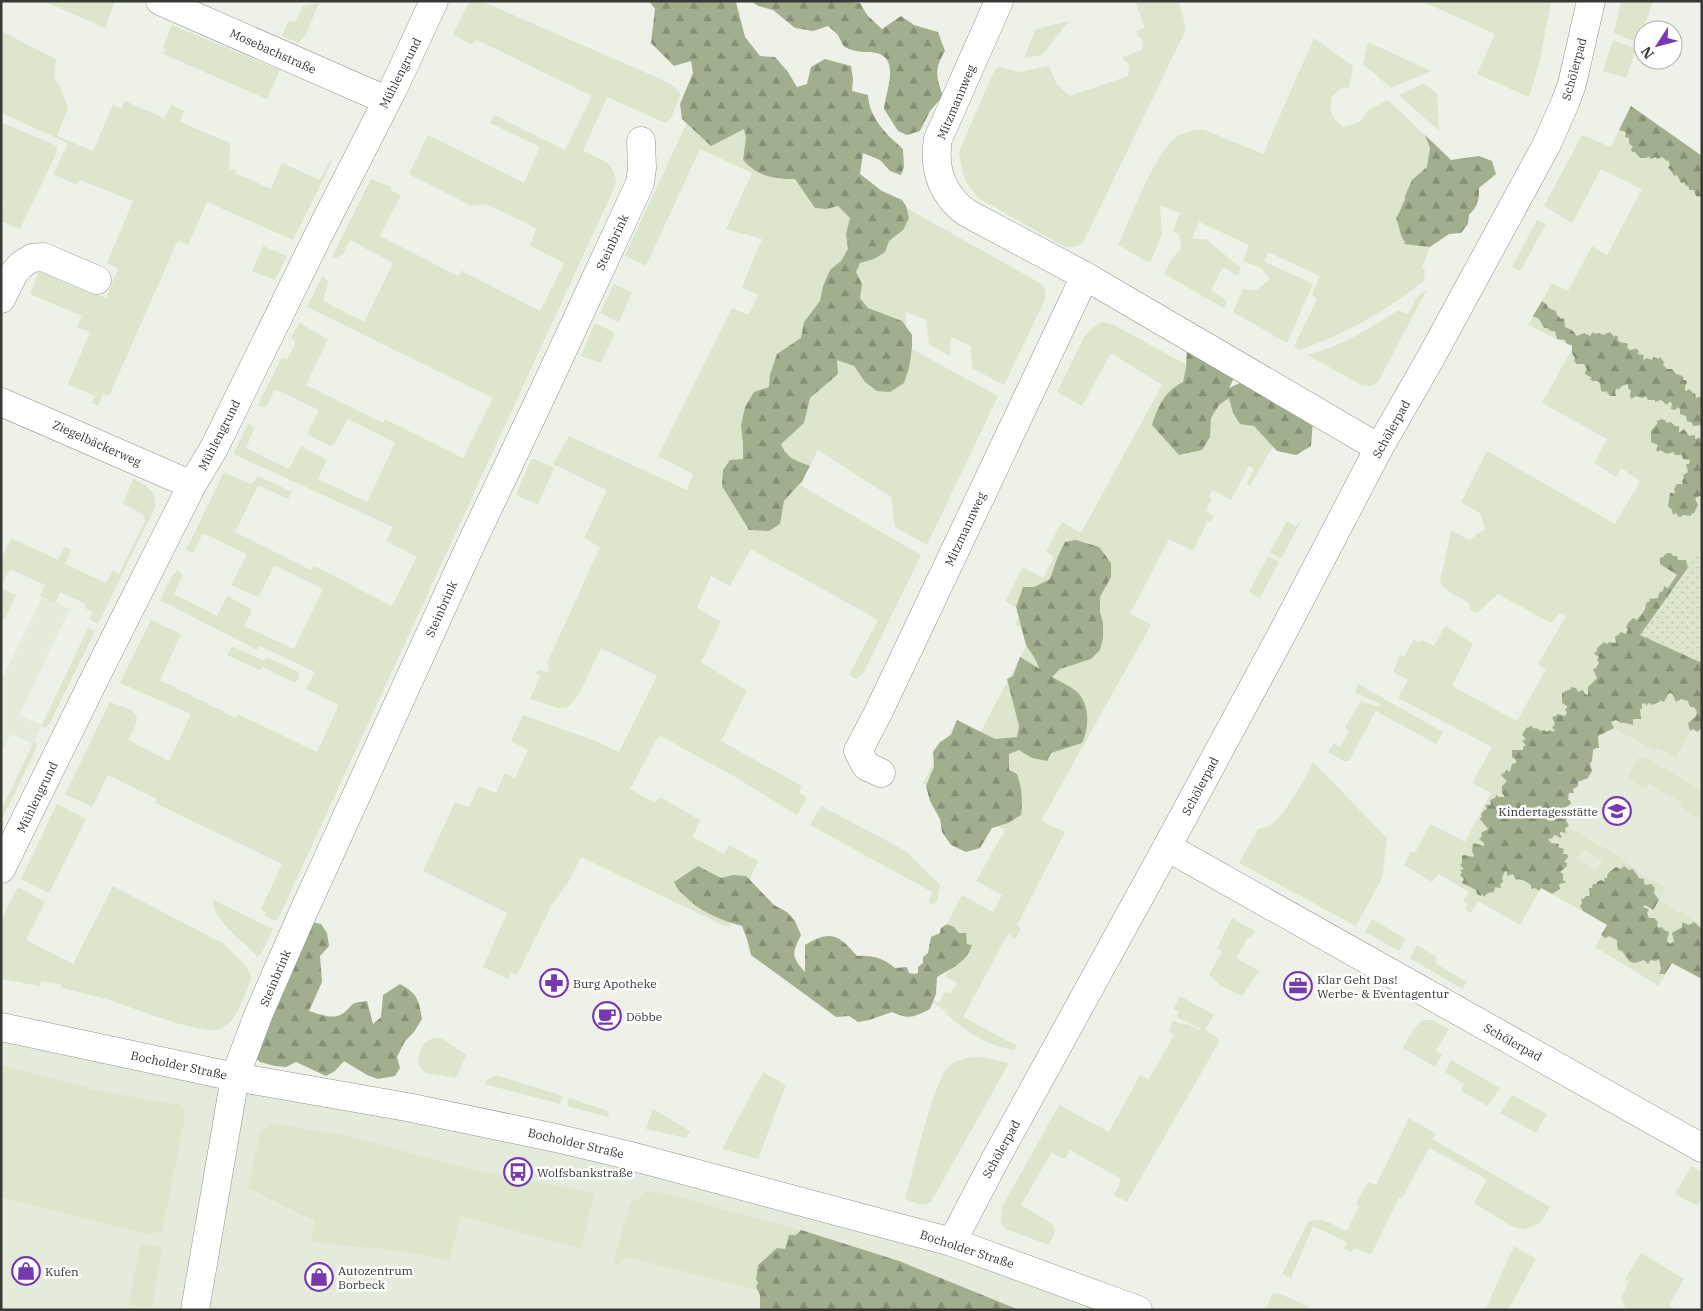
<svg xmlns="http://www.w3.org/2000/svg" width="1703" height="1311" viewBox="0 0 1703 1311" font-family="'IBM Plex Serif',serif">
<defs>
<pattern id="forest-firs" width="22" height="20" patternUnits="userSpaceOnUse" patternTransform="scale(1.25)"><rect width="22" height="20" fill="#a2af8e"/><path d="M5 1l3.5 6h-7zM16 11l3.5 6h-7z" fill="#858f75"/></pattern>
<pattern id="park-dots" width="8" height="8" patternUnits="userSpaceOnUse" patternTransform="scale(1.25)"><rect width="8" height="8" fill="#dbe6cc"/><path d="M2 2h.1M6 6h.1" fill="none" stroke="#bdc6b0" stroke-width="1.8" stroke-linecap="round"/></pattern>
</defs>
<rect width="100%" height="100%" fill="#eef1e8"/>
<!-- built -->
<g fill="#e4ebda">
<path d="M42 597 70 609 19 715 42 725 33 744 11 734 1 754V681Z"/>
<path d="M1702 663V924L1659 900 1636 941 1549 892 1566 757Z"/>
<path d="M1 1027 556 1138 1135 1310H1Z"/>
</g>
<!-- green -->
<g fill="#dbe6cc" fill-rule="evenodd">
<path d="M43 1H115L105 28Z"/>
<path d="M470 1H481L656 77 675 87 681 94 671 118 665 123 607 97 583 151C601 160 615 161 616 184L280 915 276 921 265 916 266 912 261 909 282 864 155 803 157 799 108 775 92 807 65 794 110 702 131 710 137 717 135 727 128 740 169 761 191 714 120 683 151 620 181 634 160 680 236 718 238 714 317 752 339 705 306 689 315 672 260 646 257 650 160 600 172 576 178 570 181 573 182 576 174 594 217 616 227 596 250 608 251 612 244 626 294 649 323 589 274 565 259 596H256L231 585 247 554 203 533 193 553 186 550 224 472 250 484 254 482 258 476 292 492 288 499 258 485 235 532 311 570 314 566 392 606 417 557 386 541 393 527 233 454 248 424 251 425 254 429 246 448 289 469 301 446 325 459 326 462 318 479 367 502 395 443 348 419 334 444 330 446 307 434 319 410 275 389 266 407H261L258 405 282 357 287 360 296 342 291 338 299 323 328 339 306 385 383 423 385 419 463 458 493 398 307 307 323 275 328 282 323 301 364 322 393 263 350 240 343 254 336 258 332 257 371 179 391 187 390 190 401 195 380 236 458 276 461 272 460 270 540 311 564 263 530 246 536 228 486 204 471 206 409 174 428 135 524 183 540 147 490 123 494 115 565 150 592 96 477 40 471 45 453 34Z"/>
<path d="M1135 1H1179L1186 29 1083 243 1075 247H1065L978 198 966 182 963 173 959 154 961 147 992 76 995 70 999 67 1020 72 1049 66 1057 85 1070 96 1128 76 1130 65 1124 60 1123 57 1142 50 1143 40 1138 36 1136 31 1145 28Z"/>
<path d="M1421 1H1551L1540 60 1529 97 1477 74 1495 34Z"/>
<path d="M1621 1H1653L1639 43 1614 33Z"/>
<path d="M318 3H319L305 36 298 43 282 36 288 22 296 21 303 6Z"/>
<path d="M1069 21 1042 55 1024 58 1036 29Z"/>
<path d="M172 25 280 70 267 99 163 54 166 49 163 47Z"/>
<path d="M1 31 56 59 54 77 61 89 68 108 57 136 93 151 113 104 121 108 125 101 164 118 171 105 184 111 180 122 230 143 229 169H236L235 173 271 189 282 163 320 180 330 160 332 161 293 240 207 202 188 245 178 240 109 396 103 394 98 406 92 403 95 396 68 384 90 332 77 327 82 316 30 294 39 270 106 298 118 269 107 263 133 201 80 180 77 185 53 174 68 143 1 113Z"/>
<path d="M1314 38 1353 66 1349 89 1342 87 1332 96 1330 109 1335 120 1343 127 1355 124 1361 121 1368 110 1388 100 1451 160 1430 247 1422 268 1425 270 1424 281C1385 311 1345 335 1299 350L1294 347 1317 299 1312 295 1320 276 1268 252 1265 262 1313 284 1287 343 1233 312 1243 289 1257 290 1270 279 1261 268 1243 261 1249 245 1199 222 1192 239H1206L1241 268 1238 276 1223 267 1211 290 1227 301 1224 308 1164 274 1173 257 1181 249 1179 234 1173 231 1180 213 1160 205 1162 235 1150 263 1118 245C1130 220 1155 153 1175 138 1184 132 1196 129 1205 130L1263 154Z"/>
<path d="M1613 40 1636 49 1626 78 1603 71Z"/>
<path d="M1368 42 1431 71 1391 88 1363 64Z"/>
<path d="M1424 83 1437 94 1439 131 1399 95Z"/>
<path d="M695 105 903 206 1038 282C1045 287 1046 291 1045 300L1004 385 972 368 971 346 951 337 950 356 929 344 926 320 905 311 908 347 998 396 927 545 895 527 891 497 818 450 800 485 921 555 863 674 856 679 849 675 878 620 751 549 730 586 711 576 697 608 721 622 701 662 747 691 721 741 802 786 799 792 806 797V799L797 815 737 778 659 735 630 789 655 803 660 797 700 820 693 837 724 854 729 845 758 861 729 928 581 857 569 881 553 903 517 975 511 972 508 979 483 967 507 913 423 871 455 802 469 807 479 786 496 793 505 773 515 778 528 750 511 741 523 715 593 740 619 752 657 676 601 648 579 694 569 707 558 708 530 699 540 676 536 674 539 669 549 673 550 671 548 670 549 666 547 663 600 547 584 538 607 490 553 464 569 436 687 490 693 474 658 456 732 308 749 315 758 295 742 287 762 239 726 229 752 173 700 149 646 266 625 255Z"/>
<path d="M1631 106 1702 156V664L1640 636 1499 864 1541 888 1520 925 1478 901 1471 913 1465 909 1468 904 1463 901 1469 892 1439 874 1432 882 1404 865 1411 851 1415 853 1430 824 1465 842 1491 793 1472 783 1492 747 1398 698 1408 680 1393 672 1400 655 1404 657 1414 639 1419 643 1422 640 1434 646 1445 626 1473 644 1452 686 1517 721 1546 669 1538 664 1566 616 1560 613 1551 623 1498 594 1477 613 1470 610V605C1461 595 1447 595 1440 582L1451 530 1469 540 1485 529 1481 514 1461 502 1487 451 1615 524 1640 481 1621 468 1616 477 1594 463 1607 439 1542 403 1573 347 1528 325 1552 283 1568 291 1592 246 1607 255 1642 189 1601 169 1572 223 1544 206 1582 135 1611 147Z"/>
<path d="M1 122 57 146V151L54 158 20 229 1 221V210L4 203 1 201Z"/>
<path d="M1537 220 1546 224 1520 271 1512 267Z"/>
<path d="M263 246 287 256 275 280 252 271Z"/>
<path d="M614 284 632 292 619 322 600 313Z"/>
<path d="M1427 289 1378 382C1372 387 1368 386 1361 385L1308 355C1341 346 1370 329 1398 310L1408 314 1415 302 1413 301Z"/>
<path d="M1102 322 1112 324 1288 420 1250 486 1247 483 1254 469 1249 466 1231 500 1212 490 1209 496 1212 499 1206 510 1213 516 1215 514 1211 522 1208 521 1193 551 1169 539 1130 614 1151 625 1041 821 1065 832 1017 925 1021 928 1016 939 1008 934 963 1017 1017 1046 1014 1050C986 1045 966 1032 945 1013L946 1011 933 1003 934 1000 939 1003 945 991 950 994 957 983 945 976C950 964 966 964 972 945L967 944C962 935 957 927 947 924L962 895 993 912 1002 895 976 881 1005 830 923 783 957 720 980 733 1032 635 1015 624 1022 611 1005 601 1023 567 1043 578 1054 557 1046 551 1062 522 1081 533 1162 385 1111 353 1082 406 1057 392 1084 337 1091 329Z"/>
<path d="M595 323 615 333 601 363 581 356Z"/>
<path d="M534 459 554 468 538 505 516 495 531 460Z"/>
<path d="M133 479C146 485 157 491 155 507L98 624 89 619 93 612 85 608 86 604 60 592 55 603 40 596 45 585 10 569 1 586V559L11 538 58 560 64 547 71 550 65 564 106 583 113 570 119 574 145 521 143 514 123 504Z"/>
<path d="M1287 521 1296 527 1299 522 1300 523 1281 559 1270 552Z"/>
<path d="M1268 556 1279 562 1260 598 1249 592Z"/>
<path d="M1 588 16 595 5 619 1 617Z"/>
<path d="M88 628 95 631 49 725 44 728 42 725Z"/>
<path d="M232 646 264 661 266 657 298 672 299 676 295 683 262 667 260 670 227 655Z"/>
<path d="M1358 684 1443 732 1436 744 1376 711 1349 761H1344L1328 752 1334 743 1340 747 1349 731 1345 727 1361 701 1379 707 1381 704 1355 693Z"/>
<path d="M1671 693C1680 699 1693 702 1697 712L1696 716 1688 722 1690 731 1675 758 1658 748 1655 751 1612 727 1611 722 1616 720 1630 725 1633 719 1637 718 1639 709H1642V704L1644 703 1647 705 1649 703 1654 705 1659 700 1664 702 1668 694Z"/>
<path d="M34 741 37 745 35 751 1 821V811Z"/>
<path d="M1638 758 1650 760 1702 791V820L1680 807 1682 803 1649 784 1646 789 1628 779Z"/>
<path d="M1313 762 1387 838 1382 878 1356 926 1239 863 1258 829C1263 828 1268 827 1273 823 1287 812 1305 779 1313 762Z"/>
<path d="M57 804 86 819 49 893 21 879Z"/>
<path d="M821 806 906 851 940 885 937 902 930 905 929 901 932 892 810 825Z"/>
<path d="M1567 827 1625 860 1624 862 1637 870V872L1666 888 1659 900 1702 924V979L1672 963 1659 986 1595 947 1608 925 1636 940 1659 898 1653 890 1644 883V879L1639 878 1633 869 1629 870 1626 866 1606 879 1605 882 1601 880 1593 885 1590 896 1584 897 1581 907 1583 911 1552 894 1560 889 1559 884 1563 881 1560 872 1568 857 1563 854 1556 844 1551 843 1547 837H1552L1561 832 1564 834 1565 828ZM1583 849 1603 860 1596 871 1577 859Z"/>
<path d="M113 886 224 944 245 965 251 975V979C244 995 238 1023 219 1029 200 1036 125 1004 102 998 89 994 74 991 61 988V984L41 981 40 986 1 979V920L18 887 45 902 26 940 73 964Z"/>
<path d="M213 900 273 929 261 954 257 957C245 941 212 921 213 900Z"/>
<path d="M1232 918 1255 931 1250 938 1248 937 1236 958 1259 971 1242 996 1220 985 1209 974 1222 952 1217 948Z"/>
<path d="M1372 919 1406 939 1399 951 1365 932Z"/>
<path d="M1417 945 1437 957 1435 963 1467 982 1462 989 1410 958Z"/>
<path d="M1180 996 1214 1015 1205 1030 1218 1038 1219 1042 1127 1202 1114 1195 1121 1182 1119 1178 1070 1150 1065 1159 1051 1153 1021 1205 1054 1225 1053 1228 1056 1230 1049 1245 1005 1229 1001 1221 1002 1207 1059 1105 1109 1132 1140 1075 1149 1079 1174 1035 1168 1031 1173 1021 1185 1025 1187 1024 1200 1030 1201 1029 1177 1017 1179 1012 1173 1009Z"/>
<path d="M1424 1020H1432L1449 1029 1436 1051 1442 1055 1435 1067 1403 1048C1409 1038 1413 1026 1424 1020Z"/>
<path d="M435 1038H441L466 1055 456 1078 426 1073 423 1071 418 1063C419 1051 423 1040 435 1038Z"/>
<path d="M982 1057 1009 1063 931 1202C922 1208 914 1202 905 1199 913 1173 933 1081 949 1066 959 1058 970 1057 982 1057Z"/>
<path d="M1451 1060 1500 1088 1488 1106 1461 1091 1464 1084 1445 1072Z"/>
<path d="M1 1065 99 1091 179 1105 185 1111 184 1121 162 1231 146 1234 1 1197Z"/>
<path d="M763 1072 786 1085 758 1159 722 1149Z"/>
<path d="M495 1075 563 1096 560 1104 485 1084 487 1080Z"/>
<path d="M1512 1095 1547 1114 1536 1133 1500 1113Z"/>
<path d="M569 1098 608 1111 609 1117 567 1106Z"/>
<path d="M653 1109 690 1131 686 1138 646 1129Z"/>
<path d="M1409 1118 1436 1134 1432 1139 1550 1207 1540 1223 1524 1229 1511 1226 1474 1203 1487 1179 1429 1148 1402 1198H1399L1371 1255 1354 1248 1352 1252 1344 1248 1347 1242 1313 1226 1291 1278 1282 1274 1308 1222C1321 1215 1335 1226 1347 1231L1359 1206 1356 1204 1368 1182 1376 1185Z"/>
<path d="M272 1123 351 1137 469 1169 594 1193 581 1249 461 1216 449 1260 386 1249 323 1244 311 1240 315 1221 248 1188 261 1130Z"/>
<path d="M1691 1166 1702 1172V1198L1697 1206 1675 1194Z"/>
<path d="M649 1191 667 1194 801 1230 785 1249 777 1248 758 1264 756 1280 758 1282 756 1287 758 1290 628 1257 619 1264 613 1263 631 1202 637 1200Z"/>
<path d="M140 1244 162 1247 151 1309 129 1304Z"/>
<path d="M1514 1246 1536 1259 1508 1310H1485Z"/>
<path d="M1641 1253 1684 1279 1669 1305 1676 1310H1626L1621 1298 1629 1281 1625 1279Z"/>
<path d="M1273 1293 1283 1295 1309 1307 1308 1310H1265Z"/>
</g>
<!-- forest -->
<g fill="url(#forest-firs)">
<path d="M649 1H742L736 2 745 37 760 56 775 57 788 72 797 87 807 84 811 67 825 59 851 66 853 79 852 91 868 95C869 118 887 135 903 149L904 167 901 175 890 171 880 160 863 153 860 174 882 191 902 200 906 206 909 218 903 230 889 241 885 252 874 259 860 263 856 272 862 284 860 298 868 308 902 321 912 335V347L909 368 904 383 890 392 877 391 865 382 854 366 837 360 838 374 810 398 804 423 781 444C786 458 797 461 810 466L802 481 784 501 780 524 769 531 749 530 722 486 723 470 730 460 743 459V443L741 426 745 407 754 392 769 387 770 375 777 354 801 338 804 322 820 301 823 286 830 270 841 261 848 249 846 234 850 218 838 206 826 209 815 208 795 179C774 179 757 176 743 160L746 138 744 129 711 146 682 119 680 104 693 73 691 61 674 66 651 43 655 9Z"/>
<path d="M751 1H839L860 3 867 15 882 29 901 16 914 25 938 32 945 51C934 69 936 77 943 96L930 111 920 131 907 135 898 131 884 109C886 88 904 52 867 52 861 52 851 51 845 47 841 44 840 37 837 34 834 31 831 29 828 26L813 31 795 28 773 10 758 6Z"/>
<path d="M1631 106 1702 156V197L1696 196 1694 190H1689V187L1685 185V182L1681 183 1677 175 1674 176 1670 169 1668 168 1670 165 1668 160 1667 161 1662 157 1657 159 1656 157 1651 159 1648 156 1647 158H1640L1635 152H1632L1631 149 1633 147 1629 143V138L1625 137 1626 132 1619 130Z"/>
<path d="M1425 135 1451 160 1479 156 1492 161 1496 174 1479 188C1479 201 1478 206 1469 215L1468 224 1461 233 1449 234 1430 247 1404 244 1405 242C1399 235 1400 226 1396 218 1401 211 1401 206 1405 200V196L1412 180 1427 167 1430 148Z"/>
<path d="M1542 301 1547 305 1548 308 1556 311 1557 315 1561 319 1564 318 1565 327 1572 330 1577 336 1584 333 1590 336 1593 332 1595 334 1599 333 1603 335 1610 332 1614 337 1616 335 1618 337V341L1623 343H1627L1628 345 1627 347C1631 353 1632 348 1637 349L1639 352 1637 354 1644 355 1643 360 1647 358 1652 360 1653 357 1659 359 1660 357 1664 362 1663 365 1667 369H1672L1676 374 1683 376V380H1686L1687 383 1685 386V390L1686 391 1689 389 1693 393H1695L1696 398 1702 396V425L1693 426 1692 423 1687 421 1686 416 1680 414V409L1677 407 1676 410 1671 409 1672 403 1669 402 1667 405 1661 400 1655 402V400H1648L1646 396 1642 398 1636 396 1631 399 1630 395 1631 391 1628 388V384L1622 386 1618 390 1616 388 1615 392 1616 396H1610L1606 391 1604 392 1601 391 1600 383 1597 381H1592L1590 379 1592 378 1585 374V372L1587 370 1584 364H1577L1574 361 1575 358 1572 353V345L1567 344 1565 340 1557 339 1555 331H1551L1547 328H1544L1539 319 1533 316Z"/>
<path d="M1187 347 1237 372 1229 388 1242 382 1313 419 1311 446 1296 455 1277 451 1254 426 1240 424 1233 413 1229 398 1219 405 1211 418 1210 437 1202 450 1179 455 1152 425C1158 406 1165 391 1183 382L1186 368Z"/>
<path d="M1662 419 1666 421V423L1671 422 1675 426H1679V433L1684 429 1689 436 1695 435V439H1697L1698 437 1702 440V497L1700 496 1695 498 1698 505 1694 513 1691 514V516L1683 515 1681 517H1679L1676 513 1673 515 1672 510 1668 506 1670 493H1675L1674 489 1677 484H1683L1682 481 1684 478 1683 475 1688 472 1686 464H1689L1690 460 1683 459 1682 455H1675L1673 452 1667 454 1660 450 1658 452 1656 450 1658 445 1651 442V431L1657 424V421Z"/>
<path d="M1076 540 1099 547 1111 563V577L1100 597V612L1103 623V638L1100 650 1091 659 1060 669 1052 677C1060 682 1072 686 1079 694 1090 707 1089 728 1082 743L1051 753 1047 761 1032 758 1019 750 1009 754V770L1017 774C1022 788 1023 800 1021 815L1008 823 992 828 980 848 966 852 951 845 942 832 940 819 930 801 926 786 934 767 933 752 940 742 951 735 957 720 995 739 1017 737 1019 726 1007 679 1013 676 1020 657 1040 669 1034 657 1026 645 1016 607 1023 587H1034L1050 579 1058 556 1065 542Z"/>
<path d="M1667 553H1671L1673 556H1677L1678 560H1686L1688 568 1702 572V728L1697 732 1693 729 1690 731 1688 723 1696 716 1697 712 1694 707H1690L1688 701 1681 699 1676 702 1673 695 1671 693 1668 694 1664 702 1660 700 1659 702 1652 705 1649 703 1647 704 1648 706 1644 703 1642 704V709H1640L1641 719H1633V725L1625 723H1621L1616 720 1611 722 1614 728 1598 736 1599 748H1596L1593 750 1592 761 1590 763 1592 771 1588 778 1578 782V786L1573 789 1574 793H1569L1568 800H1570L1571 804 1566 807V813H1568V817L1566 820 1569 826 1565 828 1566 833 1560 832V834L1562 837 1560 838 1556 835 1553 836V838L1548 839 1551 843 1559 844 1558 847 1564 849 1563 854H1567L1568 857 1564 862 1567 863V866L1560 872 1563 874V881H1566L1565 883 1559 884 1560 889 1552 894 1541 888 1539 891 1535 888 1531 889V885C1528 882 1522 880 1518 879L1516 880 1513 874 1507 876V872L1505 871 1502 878 1503 882 1500 884 1501 888 1495 887 1494 892 1488 893 1484 897 1482 894 1481 896 1477 894 1476 890 1462 883 1464 879 1460 875 1462 873 1460 870 1464 869 1460 865 1462 863V856L1464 855 1473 857 1474 855 1472 851 1473 843 1484 846V843L1479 839 1482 836 1481 833 1488 829 1480 819 1482 817 1481 814 1483 812V811L1487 809 1485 805H1491L1490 800 1495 798 1496 795 1499 797H1505L1502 793V786L1507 781 1501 775 1503 773 1504 774 1506 770 1510 772 1512 764 1516 763V760L1512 757V750H1523V747L1526 745 1522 741 1526 739 1522 735 1526 728 1532 726 1533 728 1539 729 1540 731 1544 730 1547 732 1550 730 1554 732 1555 730 1552 728 1555 724 1552 717 1556 716 1557 714 1565 716 1567 713 1565 709 1567 708V706L1562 703V693L1568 690H1570L1571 687 1576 688 1578 692 1583 690 1585 694 1588 695V687L1597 678 1593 669 1596 668 1599 662 1597 660 1599 657 1594 654 1597 651V648L1604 642 1607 644 1609 642 1616 643 1615 636 1619 635 1620 632 1626 634 1628 629 1626 628 1628 623 1633 618 1637 620C1641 614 1646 611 1646 603L1650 601 1649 599 1658 598 1659 593 1663 591 1664 586 1668 588 1677 575 1660 564V558L1663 557Z"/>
<path d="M698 866 721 878 733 875 746 876 774 905 787 912 795 921 801 935C792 954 791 956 805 972V945C831 929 839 935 857 956 873 955 883 958 895 968L907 967 909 973 915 974 918 973V967L923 963V957L928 953 931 937 940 933 941 928 947 924 954 927 959 933H966L967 944 972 945C967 962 952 968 937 977L936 994 930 1009C915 1017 908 1020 892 1012L869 1020 858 1022 849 1016 836 1017 751 955 747 939 742 926C721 920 705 914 689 900 683 894 677 890 674 882Z"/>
<path d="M1624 866 1629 870 1633 869 1639 878 1644 879V883L1646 885 1651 884 1655 888 1654 893 1659 900 1653 910 1645 905 1643 907 1648 909 1649 911 1647 912 1649 918H1654L1658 922 1657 925 1659 928 1662 927 1664 930 1669 932 1667 941 1670 944 1674 941 1672 933 1682 927V922L1689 925 1694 922 1702 929V979L1672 963 1665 974H1659L1661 969 1659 959 1656 961 1651 960 1648 964 1644 960 1635 963 1630 962 1622 951 1618 950 1617 940 1609 936 1605 938 1601 935 1607 925 1583 911 1580 906 1582 903 1581 898 1583 899 1586 896H1590L1589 888H1592L1593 884H1596L1597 882 1601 880 1605 882 1604 878H1607C1607 871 1612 871 1616 867L1621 869Z"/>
<path d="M308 921 321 924 327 933 329 946 320 956 322 982 309 1011C319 1014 332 1020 342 1014 355 1005 347 1003 367 1001L373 1024 381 1017 383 995 400 984C417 993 419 1000 422 1019L414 1032 405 1041 397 1057 400 1068 395 1076 378 1079 367 1075 344 1061 335 1071 326 1076 296 1062 286 1067 275 1066 260 1062 251 1053Z"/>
<path d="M801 1230 899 1261 1019 1310H760V1295L756 1287 758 1282 756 1280 758 1265 777 1248 785 1249 789 1235H796Z"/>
</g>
<!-- park -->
<path fill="url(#park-dots)" d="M1702 548V663L1640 635Z"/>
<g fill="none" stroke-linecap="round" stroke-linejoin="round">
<defs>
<g id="street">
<path d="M160 1 386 100"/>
<path d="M999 1 938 139C933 169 942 195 967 213L1085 276 1379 448"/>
<path d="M1 299 14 273 21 265 32 258 43 257 97 280"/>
<path d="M1 402 192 485"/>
<path d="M881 773 866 766 858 751 878 713 1085 276"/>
<path d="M1167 847 1702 1148"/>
<path d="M1 869 96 676 192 485 214 448 316 240 394 87 434 1"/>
<path d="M195 1310 235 1077 259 1013 301 917 471 544 547 384 640 183 642 168 641 141"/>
</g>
<g id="secondary">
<path d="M1 1027 235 1077 407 1107 556 1138 627 1155 952 1242 1138 1310"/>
<path d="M952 1242 996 1158 1167 847 1283 632 1379 448 1429 361 1547 144 1565 103 1572 84 1591 1"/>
</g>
</defs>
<!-- street casing -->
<use href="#street" stroke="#91948c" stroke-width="29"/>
<!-- secondary casing -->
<use href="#secondary" stroke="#91948c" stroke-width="29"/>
<!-- street -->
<use href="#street" stroke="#fff" stroke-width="28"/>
<!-- secondary -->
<use href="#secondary" stroke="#fff" stroke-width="28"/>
</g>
<!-- icons -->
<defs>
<symbol id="school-ring" viewBox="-11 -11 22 22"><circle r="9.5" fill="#fff" stroke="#7739ae" stroke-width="1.5"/><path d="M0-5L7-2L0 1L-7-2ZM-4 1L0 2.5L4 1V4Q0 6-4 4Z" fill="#7739ae"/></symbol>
<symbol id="pharmacy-ring" viewBox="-11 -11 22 22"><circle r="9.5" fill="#fff" stroke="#7739ae" stroke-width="1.5"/><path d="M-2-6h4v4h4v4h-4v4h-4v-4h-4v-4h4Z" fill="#7739ae"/></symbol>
<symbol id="office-ring" viewBox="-11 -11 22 22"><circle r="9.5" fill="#fff" stroke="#7739ae" stroke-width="1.5"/><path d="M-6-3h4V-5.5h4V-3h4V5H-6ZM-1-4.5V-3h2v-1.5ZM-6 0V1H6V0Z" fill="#7739ae"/></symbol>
<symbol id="cafe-ring" viewBox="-11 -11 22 22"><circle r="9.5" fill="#fff" stroke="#7739ae" stroke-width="1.5"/><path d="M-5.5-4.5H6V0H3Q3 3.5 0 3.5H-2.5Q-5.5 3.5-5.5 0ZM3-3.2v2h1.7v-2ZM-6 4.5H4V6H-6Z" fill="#7739ae"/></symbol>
<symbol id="bus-ring" viewBox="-11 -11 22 22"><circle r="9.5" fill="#fff" stroke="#7739ae" stroke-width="1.5"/><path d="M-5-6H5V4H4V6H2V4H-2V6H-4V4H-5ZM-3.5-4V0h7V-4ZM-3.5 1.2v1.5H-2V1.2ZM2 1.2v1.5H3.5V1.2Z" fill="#7739ae"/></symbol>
<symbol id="shop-ring" viewBox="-11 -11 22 22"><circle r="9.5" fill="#fff" stroke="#7739ae" stroke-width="1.5"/><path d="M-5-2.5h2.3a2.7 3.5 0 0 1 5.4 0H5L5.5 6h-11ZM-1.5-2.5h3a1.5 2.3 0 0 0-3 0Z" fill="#7739ae"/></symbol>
</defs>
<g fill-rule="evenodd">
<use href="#school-ring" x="1601" y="795" width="32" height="32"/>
<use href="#pharmacy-ring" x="538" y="967" width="32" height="32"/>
<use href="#office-ring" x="1282" y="970" width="32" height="32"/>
<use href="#cafe-ring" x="591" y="1000" width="32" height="32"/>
<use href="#bus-ring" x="502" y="1156" width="32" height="32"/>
<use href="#shop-ring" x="10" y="1255" width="32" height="32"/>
<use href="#shop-ring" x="303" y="1261" width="32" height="32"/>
</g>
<g text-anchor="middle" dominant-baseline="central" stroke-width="5" stroke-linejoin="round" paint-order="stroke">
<!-- street labels -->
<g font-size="12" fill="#373935" stroke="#fff">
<text transform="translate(273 51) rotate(24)">Mosebachstraße</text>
<text transform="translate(1574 69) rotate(-75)">Schölerpad</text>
<text transform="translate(400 73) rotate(-63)">Mühlengrund</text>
<text transform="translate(956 102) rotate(-67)">Mitzmannweg</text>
<text transform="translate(612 242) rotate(-65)">Steinbrink</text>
<text transform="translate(1391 429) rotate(-61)">Schölerpad</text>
<text transform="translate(219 435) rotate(-63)">Mühlengrund</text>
<text transform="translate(97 443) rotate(24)">Ziegelbäckerweg</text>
<text transform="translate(965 529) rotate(-65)">Mitzmannweg</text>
<text transform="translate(441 609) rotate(-66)">Steinbrink</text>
<text transform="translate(1200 786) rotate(-62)">Schölerpad</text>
<text transform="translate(37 797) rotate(-64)">Mühlengrund</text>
<text transform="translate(275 978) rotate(-67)">Steinbrink</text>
<text transform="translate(1513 1042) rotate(29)">Schölerpad</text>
<text transform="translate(179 1065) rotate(12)">Bocholder Straße</text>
<text transform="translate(576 1143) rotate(13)">Bocholder Straße</text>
<text transform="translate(1001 1149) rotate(-61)">Schölerpad</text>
<text transform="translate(967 1249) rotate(18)">Bocholder Straße</text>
</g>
<!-- poi labels -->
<g font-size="12" fill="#373935" stroke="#fff" text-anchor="start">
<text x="1598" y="811" text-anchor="end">Kindertagesstätte</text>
<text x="1317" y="979">Klar Geht Das!<tspan x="1317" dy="14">Werbe- &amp; Eventagentur</tspan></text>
<text x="573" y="983">Burg Apotheke</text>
<text x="626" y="1016">Döbbe</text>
<text x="537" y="1172">Wolfsbankstraße</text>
<text x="338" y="1270">Autozentrum<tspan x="338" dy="14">Borbeck</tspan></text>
<text x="45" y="1271">Kufen</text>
</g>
</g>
<!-- border -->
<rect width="1703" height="1311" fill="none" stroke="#373935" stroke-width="5"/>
<!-- north arrow -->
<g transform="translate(1658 45) rotate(234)"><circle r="24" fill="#ffffff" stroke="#afb0ae"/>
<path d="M0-4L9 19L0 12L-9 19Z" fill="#7739ae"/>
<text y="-8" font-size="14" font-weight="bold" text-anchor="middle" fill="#373935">N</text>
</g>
</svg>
